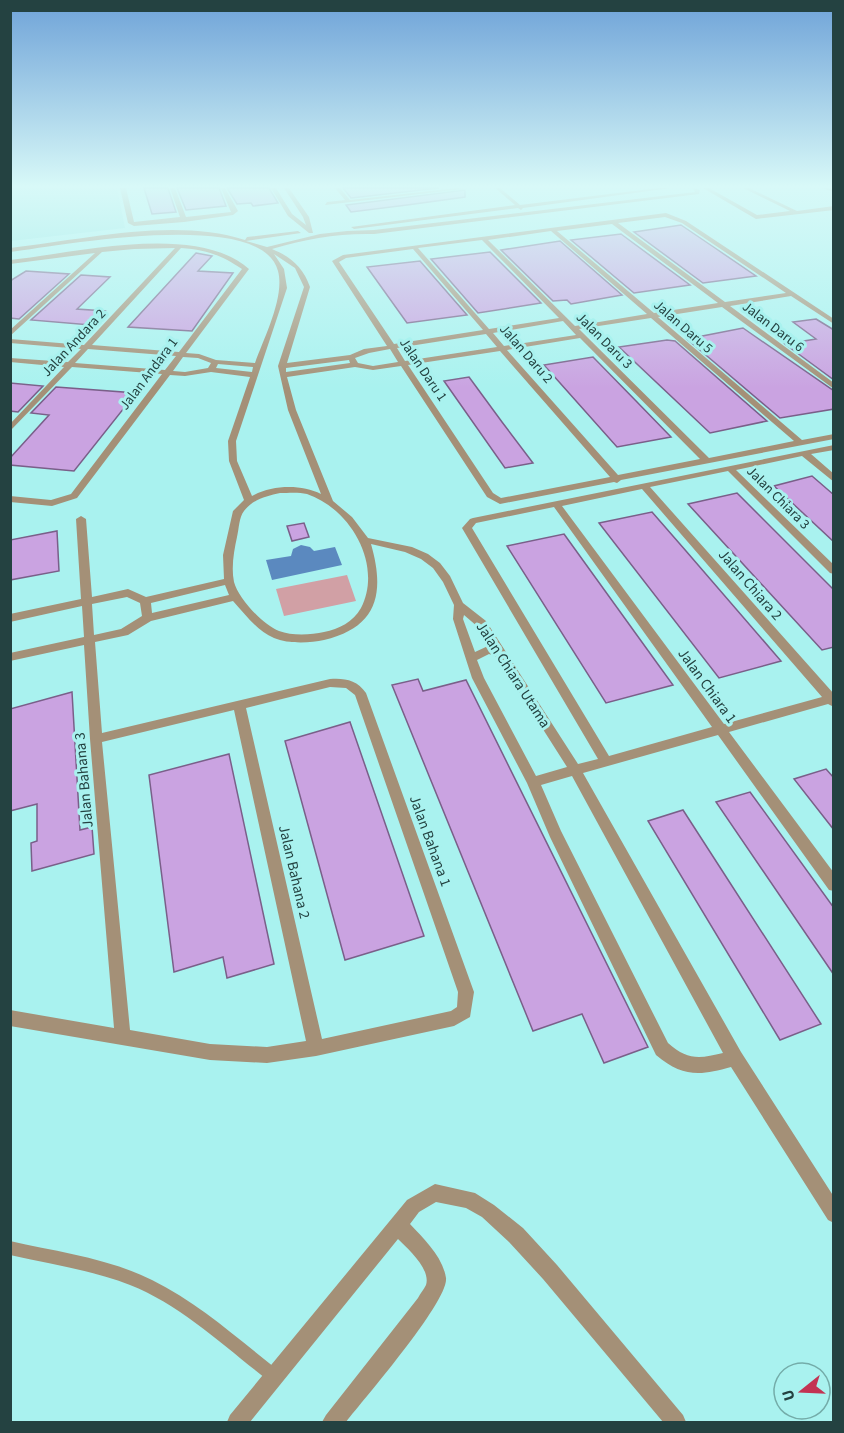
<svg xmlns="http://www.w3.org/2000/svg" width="844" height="1433" viewBox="0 0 844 1433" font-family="'Source Sans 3',sans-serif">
<rect width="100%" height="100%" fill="#a9f2ef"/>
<!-- built -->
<path fill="#94e7e4" d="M11 188H117L125 228 11 241Z"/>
<!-- green -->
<path fill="#d1a0a5" d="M347 575 356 601 284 616 276 589Z"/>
<!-- water -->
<path fill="#5b89bf" d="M301 545 310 547 314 551 335 547 342 565 272 580 266 560 291 556 293 549Z"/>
<!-- building -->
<g fill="#caa3e1" stroke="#7a5f89" stroke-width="1.5">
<path d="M144 188H168L176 212 152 214Z"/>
<path d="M177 188H219L226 206 186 210Z"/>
<path d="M227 188H269L278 203 253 206 251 203 237 204Z"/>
<path d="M343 188H439L351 198Z"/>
<path d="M465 190V197L407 205 351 212 346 205Z"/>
<path d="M681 225 715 248 756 276 703 283 634 232Z"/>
<path d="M621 234 690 285 634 293 571 240Z"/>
<path d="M560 241 622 295 571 304 567 300 553 301 501 250Z"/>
<path d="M490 252 541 303 478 313 431 259Z"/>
<path d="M196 253 212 256 198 271 233 273 192 331 128 327Z"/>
<path d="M420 261 467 315 407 323 367 267Z"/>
<path d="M26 271 69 274 19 319 10 318V281Z"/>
<path d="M81 275 110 277 77 309 105 311 91 325 31 320Z"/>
<path d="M816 319 834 330V380L785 344 816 339 793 322Z"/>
<path d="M743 328 834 391V409L780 418 687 339Z"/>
<path d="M667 340 675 341 767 421 710 433 619 347Z"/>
<path d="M593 357 637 402 671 437 617 447 544 365Z"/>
<path d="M469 377 502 422 533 463 505 468 444 381Z"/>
<path d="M10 383 43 386 18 412 10 411Z"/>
<path d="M56 387 136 393 74 471 10 465V458L49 415 31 413Z"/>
<path d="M812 476 834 495V542L774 486Z"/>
<path d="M737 493 834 590V647L822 650 688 504Z"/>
<path d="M652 512 686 551 781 661 719 678 599 523Z"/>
<path d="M304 523 309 537 292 541 287 526Z"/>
<path d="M57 531 59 571 10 580V540Z"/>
<path d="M564 534 657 663 673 685 606 703 507 546Z"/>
<path d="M418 679 423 691 466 680 648 1047 604 1063 582 1014 533 1031 392 685Z"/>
<path d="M72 692 80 830 92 827 94 854 32 871 31 843 37 841V804L10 811V709Z"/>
<path d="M350 722 424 936 345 960 285 741Z"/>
<path d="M229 754 274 964 227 978 223 957 174 972 149 775Z"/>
<path d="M826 769 834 778V830L794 779Z"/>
<path d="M750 792 834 908V975L716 802Z"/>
<path d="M683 810 723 872 821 1024 780 1040 648 821Z"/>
</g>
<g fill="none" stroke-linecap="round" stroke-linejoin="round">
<!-- lane -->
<path fill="#a49077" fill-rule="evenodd" d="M10 1241C58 1252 108 1258 152 1280 199 1303 238 1339 279 1371L282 1376 279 1381 274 1384 269 1381C226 1348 181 1305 130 1285 92 1270 50 1264 10 1255Z"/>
<!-- street -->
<g fill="#a49077" fill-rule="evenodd">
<path d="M120 188H126L134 222 180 217 170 188H175L186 217 231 212 221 188H225L238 211 233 215 184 222 134 226 128 223Z"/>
<path d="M271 188H276L292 214 306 225 303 217 284 188H289L309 217 313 233H309L288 216Z"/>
<path d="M335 188H340L350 200 457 188 463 189 325 205 327 202 345 200Z"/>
<path d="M495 188H500L520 205 658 188H671L523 208 521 210 518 208 354 229 351 227 515 205Z"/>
<path d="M693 188 700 190 699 194 374 234C339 233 305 239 272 249 291 257 303 267 310 287L287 363 350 355 364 349 387 346 332 261 343 255 666 213 686 221 834 319V324L791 296 730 306 834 383V389L722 307 658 317 802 440 834 434V439L621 480 617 483 614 482 500 504 487 497 401 366 373 370 355 367 287 377 296 410 333 501 352 517 368 538 412 547 428 554 440 563 450 576 463 603 486 621 578 764 598 759 462 528 470 519 473 518 834 445V450L811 454 834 474V482L802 456 736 470 834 565V574L830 573 728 471 650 487 834 694V707L828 704 729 732 834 873V891L829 890 718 735 583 773 741 1052 834 1197V1223L828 1220 731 1067C700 1076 682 1077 656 1055L550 837 527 783 472 678 453 619 454 605 443 582 433 568 421 559 405 552 371 544C385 593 378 627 324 640 310 643 288 644 274 638 257 631 245 614 233 601L151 621 128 635 95 642 102 733 330 679C345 678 357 680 366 693L474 992 470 1017 454 1026 316 1056 267 1063 210 1060 10 1026V1010L114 1028 90 739 84 645 10 661V653L84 637 82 606 10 622V614L81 599 76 519 81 516 86 519 92 597 128 589 146 597 224 579 223 555 233 511 244 500 229 461 228 441 250 377 211 372 185 376 170 375 77 498 52 506 10 502V496L51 500 71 494 162 374 72 367 10 431V424L64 367 10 362V358L68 362 81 349 10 343V339L84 345 175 248 134 249 102 252 10 336V330L95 253 10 264V260C76 253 196 222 249 269L186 353 199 354 216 360 255 363C264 338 285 297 278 271 262 207 59 246 10 252V248C84 240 173 217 245 240L247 237 298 231 301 233 246 241 267 247 320 234 347 231 374 230 695 192ZM665 217 682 223 786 293 725 302 618 223ZM612 224 718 303 654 313 557 231ZM551 231 647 314 575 326 488 240ZM482 240 559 318 489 329 418 248ZM181 248C207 250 221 255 242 269L179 352 92 345ZM413 249 483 330 394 344 339 262 346 258ZM274 254 295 268 304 287 278 366 288 410 321 494C301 484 272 485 252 496L237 461 236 441 287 288 284 269ZM651 318 794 441 709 458 579 329ZM563 321 576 335 504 346 493 333ZM486 334 497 347 405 361 397 348ZM580 338 700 459 618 475 507 350ZM88 349 176 356 165 370 75 363ZM390 349 398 362 373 366 358 363 355 358 369 353ZM500 351 610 477 501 498 493 493 408 365ZM183 357 198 358 211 363 208 368 185 372 173 371ZM349 360 350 363 286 372V368ZM218 364 253 367 252 372 216 368ZM642 489 822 697 724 724 562 506ZM280 493C288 493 299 492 307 494 351 509 383 565 361 608 353 622 339 629 324 632 311 635 292 636 279 631 263 625 238 598 234 582 231 567 234 551 237 537 239 529 239 517 244 511 253 499 267 496 280 493ZM554 507 712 727 609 756 472 528 476 523ZM225 585 229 595 152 613 151 603ZM127 597 140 603 142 616 121 629 94 635 92 604ZM464 615 478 627 491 647 488 646 475 652 463 619ZM489 654 497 657 567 767 536 776 484 678 477 660ZM330 687 346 688 355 695 458 992 457 1007 451 1011 322 1039 246 708ZM234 710 306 1041 267 1047 210 1044 130 1030 102 742ZM572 776 723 1053C699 1059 687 1060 668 1043L561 831 541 785Z"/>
<path d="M703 188H709L757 215 790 211 743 188H749L797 211 834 206V210L756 219Z"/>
<path d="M824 188 834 189V192L825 189Z"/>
<path d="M435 1184 475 1193 494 1205 523 1228 557 1265 683 1415 686 1422H663L543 1279 509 1242 482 1217 466 1208 436 1202 419 1212 410 1224C424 1239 443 1257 446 1278 449 1301 364 1399 346 1422H322L326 1415 418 1298C420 1294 424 1289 426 1285 431 1269 408 1249 398 1239L250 1422H227L230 1415 407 1200Z"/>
</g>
</g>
<!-- sky -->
<linearGradient id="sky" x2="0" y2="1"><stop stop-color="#6fa3d8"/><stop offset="0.48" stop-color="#d8f9f8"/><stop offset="1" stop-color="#d8f9f8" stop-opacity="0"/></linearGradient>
<rect width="844" height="388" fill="url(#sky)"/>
<g text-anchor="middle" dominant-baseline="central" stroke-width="6" stroke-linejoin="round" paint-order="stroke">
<!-- far-street labels -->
<g font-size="14" fill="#244241" stroke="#a9f2ef">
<text transform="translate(683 327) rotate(41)">Jalan Daru 5</text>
<text transform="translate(773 327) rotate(37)">Jalan Daru 6</text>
<text transform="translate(604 341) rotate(45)">Jalan Daru 3</text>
<text transform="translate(74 343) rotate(-47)">Jalan Andara 2</text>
<text transform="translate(526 354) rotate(49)">Jalan Daru 2</text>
<text transform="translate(423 370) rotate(56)">Jalan Daru 1</text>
<text transform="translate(149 374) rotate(-53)">Jalan Andara 1</text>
<text transform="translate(778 498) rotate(45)">Jalan Chiara 3</text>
</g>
<!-- street labels -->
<g font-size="15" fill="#244241" stroke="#a9f2ef">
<text transform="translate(750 585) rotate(49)">Jalan Chiara 2</text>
<text transform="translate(513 675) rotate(57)">Jalan Chiara Utama</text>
<text transform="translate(707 686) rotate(54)">Jalan Chiara 1</text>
<text transform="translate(84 780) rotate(-95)">Jalan Bahana 3</text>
<text transform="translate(430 841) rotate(70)">Jalan Bahana 1</text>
<text transform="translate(294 872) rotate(77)">Jalan Bahana 2</text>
</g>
</g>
<!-- border -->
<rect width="844" height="1433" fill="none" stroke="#244241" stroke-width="24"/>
<!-- north arrow -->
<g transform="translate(802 1391) rotate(252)"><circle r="28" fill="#a9f2ef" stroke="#74aca9" stroke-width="1.5"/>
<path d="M0-4.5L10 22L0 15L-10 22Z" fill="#c33353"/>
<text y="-9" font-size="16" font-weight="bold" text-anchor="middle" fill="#244241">U</text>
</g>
</svg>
